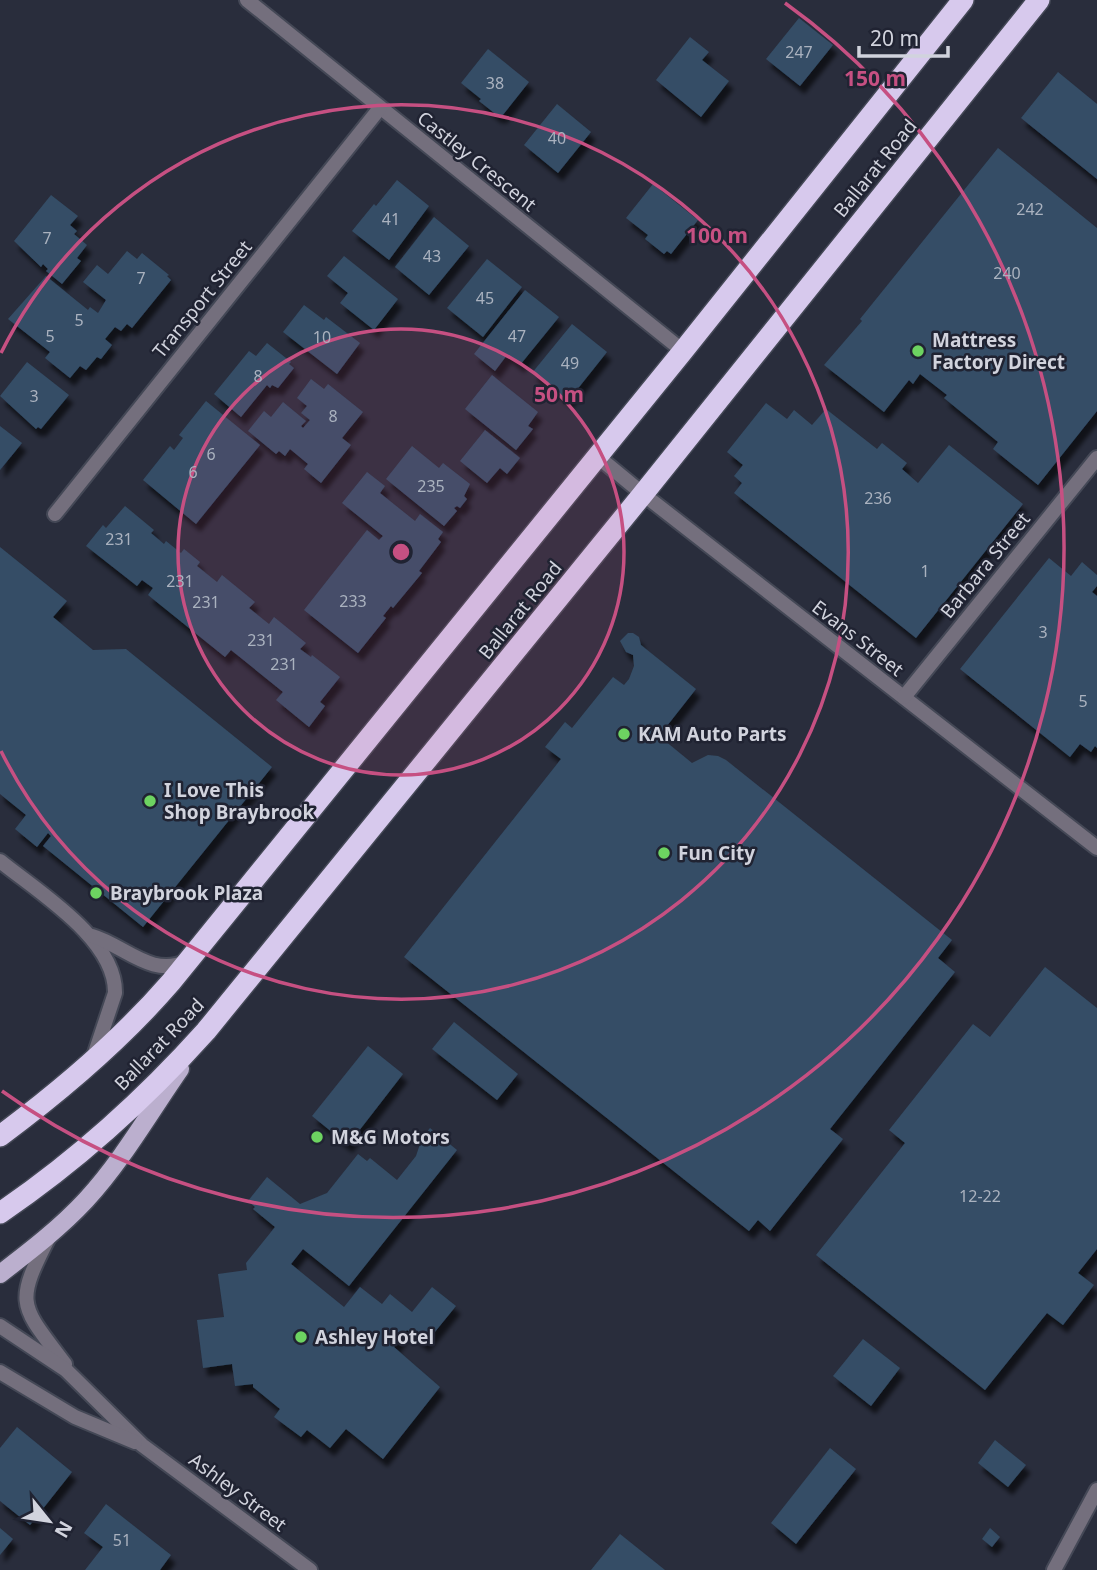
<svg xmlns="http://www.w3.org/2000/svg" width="1097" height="1570" viewBox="0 0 1097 1570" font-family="'Noto Sans',sans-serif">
<defs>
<filter id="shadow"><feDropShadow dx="4.5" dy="8" stdDeviation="2" flood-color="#0009"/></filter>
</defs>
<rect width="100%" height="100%" fill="#292d3c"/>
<!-- building -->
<g fill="#344d66" filter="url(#shadow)">
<path d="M799 18 833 45 800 86 766 59Z"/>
<path d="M690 37 709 52 702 60 729 81 701 117 656 80Z"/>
<path d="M488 49 529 82 502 116 499 114 498 116 479 101 481 99 461 83Z"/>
<path d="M1058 72 1097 104V179L1021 118Z"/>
<path d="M557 104 591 132 558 173 524 145Z"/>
<path d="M998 148 1097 228V411L1038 485 993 449 998 442 944 398 947 395 920 374 913 384 909 380 884 412 824 365 862 321 860 319Z"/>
<path d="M397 180 429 206 389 260 352 231 374 204 376 206Z"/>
<path d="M653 184 698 220 671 254 667 251 664 254 645 239 648 235 626 218Z"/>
<path d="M51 195 78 216 70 225 77 231 74 234 87 245 77 258 81 261 62 284 46 271 48 269 43 264 41 267 14 241Z"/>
<path d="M434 217 469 246 429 295 395 267Z"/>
<path d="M127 251 137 259 142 253 169 275 167 276 171 280 132 328 127 324 121 331 115 327 105 339 112 345 101 359 97 357 86 370 80 366 70 378 45 358 50 352 8 319 46 276 88 310 90 307 98 313 106 300 83 282 97 265 108 274Z"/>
<path d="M344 256 398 299 374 330 340 303 348 293 327 276Z"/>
<path d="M487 259 522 287 483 337 447 308Z"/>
<path d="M525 290 559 317 520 365 507 355 495 371 474 354Z"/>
<path d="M304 305 324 320 326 317 360 343 337 374 283 332Z"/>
<path d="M572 324 607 352 568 401 532 373Z"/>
<path d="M267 343 291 362 289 364 294 368 278 388 272 385 270 388 267 385 241 417 214 394 249 351 256 356Z"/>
<path d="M27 362 69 395 41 429 38 427 36 429 0 396Z"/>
<path d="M492 375 538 412 528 426 533 429 516 450 465 409Z"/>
<path d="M311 379 324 389 328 384 363 412 342 438 351 445 321 483 304 469 308 464 290 449 285 456 279 451 276 454 248 431 264 411 271 417 283 402 306 421 301 426 303 428 310 420 301 413 307 406 297 398Z"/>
<path d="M206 401 260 445 196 524 143 480 170 446 174 450 183 438 179 435Z"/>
<path d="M766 403 787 419 794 410 812 425 826 409 877 449 882 443 907 463 902 469 918 483 949 445 1023 504 916 638 734 493 742 483 734 476 743 465 727 452Z"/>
<path d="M0 426 22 443 0 470Z"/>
<path d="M485 430 520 458 507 474 500 468 487 483 460 461Z"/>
<path d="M412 446 439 468 443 463 470 484 464 496 467 499 460 508 457 506 454 508 457 511 444 526 386 479Z"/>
<path d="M367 472 385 486 380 493 415 521 420 514 443 532 438 539 441 542 419 571 422 573 393 608 391 606 383 616 386 618 358 653 304 610 367 530 379 540 383 536 342 503Z"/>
<path d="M125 506 154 530 151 533 164 544 166 541 181 553 184 549 200 562 197 566 217 582 222 575 255 602 249 608 269 624 274 617 306 643 300 649 311 657 312 655 340 677 320 702 325 706 309 727 276 700 283 692 231 650 225 657 148 595 153 588 142 580 137 586 86 546 103 525 106 528Z"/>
<path d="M0 547 67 601 53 617 93 650 126 649 272 767 143 927 43 846 51 836 48 833 37 847 15 829 26 815 0 794Z"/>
<path d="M1049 558 1071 576 1082 562 1097 575V586L1092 592 1097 596V748L1095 746 1091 752 1080 744 1070 757 960 669Z"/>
<path d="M628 633H633L639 637 641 645 696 689 659 736 692 763 708 755 718 756 726 760 952 940 938 958 955 972 830 1129 843 1139 770 1231 758 1220 749 1231 404 957 561 759 545 747 565 722 572 728 613 677 624 685 629 679 634 666 633 655 626 652 620 641Z"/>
<path d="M1045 967 1097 1008V1249L1078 1273 1094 1285 1063 1325 1047 1313 985 1390 816 1255 905 1143 889 1130 973 1024 990 1037Z"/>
<path d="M454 1022 518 1074 497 1100 432 1049Z"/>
<path d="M368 1046 403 1074 348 1145 312 1116Z"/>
<path d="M430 1128 457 1150 349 1286 303 1249 291 1264 344 1307 360 1287 382 1304 390 1294 412 1312 432 1287 456 1306 425 1344 407 1330 394 1347 440 1387 383 1459 346 1429 330 1448 307 1430 301 1437 274 1417 280 1409 253 1387V1384L235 1386 232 1364 203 1368 197 1320 224 1317 218 1274 247 1270 246 1263 275 1227 253 1209 255 1207 248 1201 267 1177 300 1204 327 1193 358 1154 367 1161 370 1158 397 1180 416 1156 422 1138Z"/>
<path d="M863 1339 900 1368 871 1406 833 1376Z"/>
<path d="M17 1427 72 1472 30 1525 0 1501V1448Z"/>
<path d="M995 1440 1026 1465 1008 1487 978 1463Z"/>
<path d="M830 1448 856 1469 796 1544 771 1523Z"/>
<path d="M106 1504 171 1555 160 1570H85L103 1547 84 1533Z"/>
<path d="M0 1528 13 1539 0 1555Z"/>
<path d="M990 1528 1000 1537 992 1547 982 1539Z"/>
<path d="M620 1534 665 1570H591Z"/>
</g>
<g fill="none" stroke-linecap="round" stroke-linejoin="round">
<defs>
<g id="lane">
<path d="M0 861C38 892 116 939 115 993L94 1056"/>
<path d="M92 936C124 945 152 979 187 961"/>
</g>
<g id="street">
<path d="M247 0 683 351"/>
<path d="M597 456 643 494 1097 848"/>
<path d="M55 514 380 108"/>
<path d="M904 697 1097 458"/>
<path d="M49 1237C14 1305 20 1304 65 1364"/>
<path d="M0 1326 66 1370 142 1445 310 1570"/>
<path d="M0 1372 75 1417 135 1442"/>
<path d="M1054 1570 1097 1490"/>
</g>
<path id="primary" d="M0 1274C30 1251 60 1228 86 1200 122 1161 150 1112 180 1069"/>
<g id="highway">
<path d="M0 1136C62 1090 120 1041 171 982L683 351 963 0"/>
<path d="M0 1213C75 1162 145 1099 206 1031L643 494 1039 0"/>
</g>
</defs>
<!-- lane casing -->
<use href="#lane" stroke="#444856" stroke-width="18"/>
<!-- street casing -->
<use href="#street" stroke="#444856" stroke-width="18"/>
<!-- primary casing -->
<use href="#primary" stroke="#444856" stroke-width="21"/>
<!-- highway casing -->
<use href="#highway" stroke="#444856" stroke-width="24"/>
<!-- lane -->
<use href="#lane" stroke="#746f7d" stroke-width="14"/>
<!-- street -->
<use href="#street" stroke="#746f7d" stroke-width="14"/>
<!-- primary -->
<use href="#primary" stroke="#bbafce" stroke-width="18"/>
<!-- highway -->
<use href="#highway" stroke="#d7c9ed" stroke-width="21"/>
</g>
<!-- distance rings -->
<circle cx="401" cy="552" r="223" fill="#c65082" fill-opacity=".12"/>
<g fill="none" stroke="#c65082" stroke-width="3.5">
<circle cx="401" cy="552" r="223"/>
<path d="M1 353A447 447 0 1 1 1 751"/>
<path d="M785 3A670 670 0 1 1 2 1091"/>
</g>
<!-- markers -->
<g fill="#6dd361" stroke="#202332" stroke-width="2.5">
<circle cx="918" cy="351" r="7"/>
<circle cx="624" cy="734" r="7"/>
<circle cx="150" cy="801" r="7"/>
<circle cx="664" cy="853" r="7"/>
<circle cx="96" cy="893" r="7"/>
<circle cx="317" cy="1137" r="7"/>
<circle cx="301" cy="1337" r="7"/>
</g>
<g text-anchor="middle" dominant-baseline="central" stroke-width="5" stroke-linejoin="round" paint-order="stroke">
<!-- number labels -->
<g font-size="16" fill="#aab2bf">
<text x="799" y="52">247</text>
<text x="495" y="83">38</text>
<text x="557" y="138">40</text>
<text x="1030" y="209">242</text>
<text x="391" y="219">41</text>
<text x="47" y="238">7</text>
<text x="432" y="256">43</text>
<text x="1007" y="273">240</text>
<text x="141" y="278">7</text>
<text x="485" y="298">45</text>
<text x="79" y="320">5</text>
<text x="50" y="336">5</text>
<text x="517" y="336">47</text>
<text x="322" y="337">10</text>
<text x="570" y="363">49</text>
<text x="258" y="376">8</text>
<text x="34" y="396">3</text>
<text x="333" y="416">8</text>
<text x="211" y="454">6</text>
<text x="193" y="472">6</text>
<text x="431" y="486">235</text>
<text x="878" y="498">236</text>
<text x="119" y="539">231</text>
<text x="925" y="571">1</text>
<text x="180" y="581">231</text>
<text x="353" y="601">233</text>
<text x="206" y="602">231</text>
<text x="1043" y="632">3</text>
<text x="261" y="640">231</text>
<text x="284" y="664">231</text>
<text x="1083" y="701">5</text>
<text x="980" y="1196">12-22</text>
<text x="122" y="1540">51</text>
</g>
<!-- street labels -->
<g font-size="19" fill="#d1d3dd" stroke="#202332">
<text transform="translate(477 161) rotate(39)">Castley Crescent</text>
<text transform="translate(875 168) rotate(-51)">Ballarat Road</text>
<text transform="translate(202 299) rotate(-51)">Transport Street</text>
<text transform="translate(985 565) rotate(-51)">Barbara Street</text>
<text transform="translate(520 610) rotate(-51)">Ballarat Road</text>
<text transform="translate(858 638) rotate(38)">Evans Street</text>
<text transform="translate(159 1044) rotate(-46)">Ballarat Road</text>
<text transform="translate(238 1492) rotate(37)">Ashley Street</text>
</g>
<!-- poi labels -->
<g font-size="19" font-weight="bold" fill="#d1d3dd" stroke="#202332" text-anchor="start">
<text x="932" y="340">Mattress<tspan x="932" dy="22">Factory Direct</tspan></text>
<text x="638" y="734">KAM Auto Parts</text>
<text x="164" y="790">I Love This<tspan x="164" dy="22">Shop Braybrook</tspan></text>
<text x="678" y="853">Fun City</text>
<text x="110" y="893">Braybrook Plaza</text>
<text x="331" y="1137">M&amp;G Motors</text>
<text x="315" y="1337">Ashley Hotel</text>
</g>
</g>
<circle cx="401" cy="552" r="10" fill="#c65082" stroke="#202332" stroke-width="3.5"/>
<g font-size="21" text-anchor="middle" font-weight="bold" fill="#c65082" stroke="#202332" stroke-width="5" stroke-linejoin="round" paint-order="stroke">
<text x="875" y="86">150 m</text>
<text x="717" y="243">100 m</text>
<text x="559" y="402">50 m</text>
</g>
<!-- north arrow -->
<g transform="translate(49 1521) rotate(120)" stroke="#202332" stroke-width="5" paint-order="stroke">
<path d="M0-5L12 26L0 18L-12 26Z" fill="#d1d3dd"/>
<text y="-10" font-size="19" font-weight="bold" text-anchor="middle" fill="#d1d3dd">N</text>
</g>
<!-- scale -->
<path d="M859 46v10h89v-10" fill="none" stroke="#d1d3dd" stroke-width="3.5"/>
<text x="870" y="46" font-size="21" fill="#d1d3dd" stroke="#202332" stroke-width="5" paint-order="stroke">20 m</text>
</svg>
